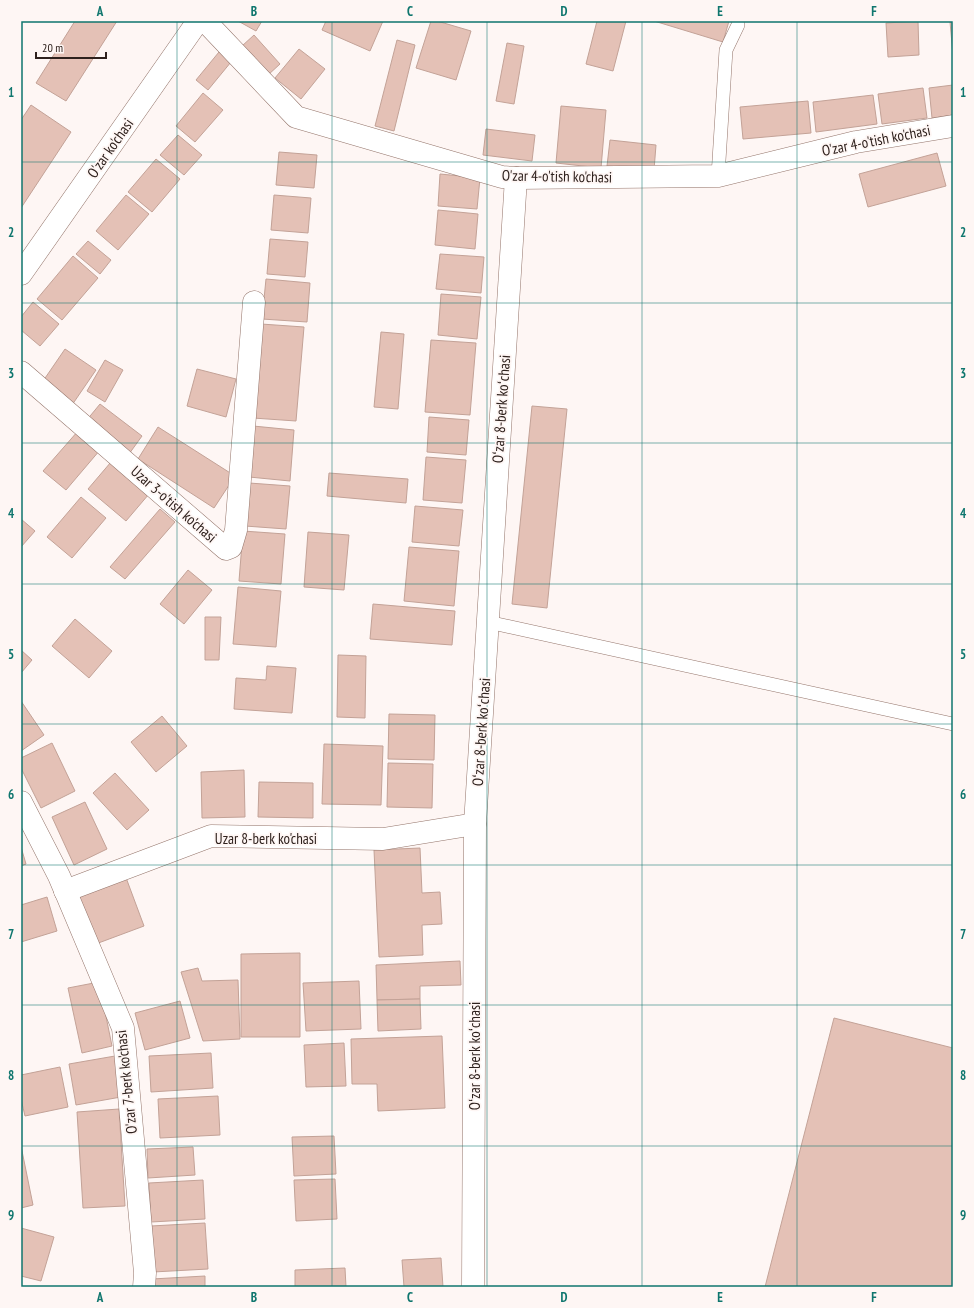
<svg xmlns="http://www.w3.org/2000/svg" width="974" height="1308" viewBox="0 0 974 1308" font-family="'PT Sans Narrow',sans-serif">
<rect width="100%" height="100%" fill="#fef6f4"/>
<!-- building -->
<g fill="#e4c1b6" stroke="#c3a297">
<path d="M75 21H117L66 101 36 83Z"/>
<path d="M238 21H262L256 31Z"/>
<path d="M326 21H383L370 51 322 30Z"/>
<path d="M431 21H437L471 31 456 80 416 68Z"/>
<path d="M597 21H626L613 71 586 64Z"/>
<path d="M654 21H729L723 42Z"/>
<path d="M918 21 919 55 888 57 886 23Z"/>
<path d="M950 22H953V55Z"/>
<path d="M254 35 280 64 268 75 242 46Z"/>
<path d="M397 40 415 45 394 131 375 126Z"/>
<path d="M507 43 524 46 514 104 496 101Z"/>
<path d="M299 49 325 69 301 99 275 78Z"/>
<path d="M219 52 231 62 208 90 196 80Z"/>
<path d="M953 85V115L932 118 929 88Z"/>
<path d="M923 88 927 118 882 124 878 94Z"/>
<path d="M203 93 223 110 195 142 176 126Z"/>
<path d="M873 95 877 124 816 132 813 102Z"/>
<path d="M808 101 811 133 743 139 740 107Z"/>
<path d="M31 105 71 132 21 208V120Z"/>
<path d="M561 106 606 110 601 168 556 163Z"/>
<path d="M486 129 535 135 532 161 483 155Z"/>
<path d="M178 135 202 155 184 175 160 155Z"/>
<path d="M610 140 656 145 654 170 607 166Z"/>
<path d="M279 152 317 155 314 188 276 185Z"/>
<path d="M937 153 946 186 868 207 859 174Z"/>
<path d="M156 159 180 179 152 212 128 192Z"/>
<path d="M440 174 480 178 477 209 438 206Z"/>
<path d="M126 195 149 214 118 250 96 231Z"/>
<path d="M274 195 311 198 308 233 271 230Z"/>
<path d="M438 210 478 214 475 249 435 245Z"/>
<path d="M270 239 308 242 305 277 267 274Z"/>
<path d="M88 241 111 260 100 274 76 254Z"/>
<path d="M440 254 484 257 481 293 436 289Z"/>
<path d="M73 256 98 278 62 320 37 299Z"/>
<path d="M266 279 310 283 307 322 262 319Z"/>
<path d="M441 294 481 297 477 339 438 335Z"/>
<path d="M33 302 59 324 40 346 21 330V317Z"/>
<path d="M261 324 304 327 296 421 253 418Z"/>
<path d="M381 332 404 334 398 409 374 407Z"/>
<path d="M431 340 476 343 470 415 425 412Z"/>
<path d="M65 349 96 370 72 405 41 384Z"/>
<path d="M105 360 123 370 105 402 87 391Z"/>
<path d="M197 369 236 379 226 417 187 406Z"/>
<path d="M100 404 142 436 129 454 86 421Z"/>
<path d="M532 406 567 409 547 608 512 604Z"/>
<path d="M429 417 469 420 466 455 427 452Z"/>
<path d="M253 426 294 430 290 481 249 477Z"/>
<path d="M158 427 235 476 214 508 138 459Z"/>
<path d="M78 431 100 450 66 490 43 471Z"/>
<path d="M426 457 466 460 462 503 423 500Z"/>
<path d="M111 462 149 494 126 521 88 489Z"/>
<path d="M329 473 408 479 406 503 327 496Z"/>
<path d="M249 483 290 486 286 529 245 526Z"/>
<path d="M81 497 106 518 72 558 47 537Z"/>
<path d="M415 506 463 510 459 546 412 542Z"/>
<path d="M160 509 175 522 125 579 110 567Z"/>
<path d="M21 519 35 531 21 547Z"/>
<path d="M243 531 285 534 281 584 239 581Z"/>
<path d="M308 532 349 535 344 590 304 587Z"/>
<path d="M409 547 459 551 454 606 404 601Z"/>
<path d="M188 570 212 590 184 624 160 604Z"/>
<path d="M238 587 281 591 276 647 233 644Z"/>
<path d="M373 604 455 611 452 645 370 639Z"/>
<path d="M205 617H221L219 660H205Z"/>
<path d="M75 619 112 651 89 678 52 646Z"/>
<path d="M21 650 32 660 21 673Z"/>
<path d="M338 655 366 656 365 718 337 717Z"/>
<path d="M267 666 296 668 292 713 234 709 236 678 266 680Z"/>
<path d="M21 701 44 735 21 751Z"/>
<path d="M389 714 435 715 434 760 388 759Z"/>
<path d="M162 716 187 746 156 772 131 742Z"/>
<path d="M52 743 75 791 41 808 21 768V758Z"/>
<path d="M324 744 383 746 381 805 322 804Z"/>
<path d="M388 763 433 764 432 808 387 807Z"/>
<path d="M244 770 245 817 202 818 201 772Z"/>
<path d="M115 773 149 810 127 830 93 793Z"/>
<path d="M259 782 313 783V818L258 817Z"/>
<path d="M85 802 107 849 74 865 52 817Z"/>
<path d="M21 847 26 864 21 866Z"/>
<path d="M420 848 422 893 440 892 442 924 422 925 423 955 379 957 374 850Z"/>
<path d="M125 875 144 926 93 945 74 894Z"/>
<path d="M47 897 57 931 21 942V905Z"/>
<path d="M300 953V1037H241V954Z"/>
<path d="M460 961 461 985 420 986V999L377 1000 376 965Z"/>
<path d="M198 968 202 981 238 980 240 1039 203 1041 181 972Z"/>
<path d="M359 981 361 1029 306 1031 303 983Z"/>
<path d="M99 982 112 1046 82 1053 68 988Z"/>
<path d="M420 999 421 1029 378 1031 377 1000Z"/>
<path d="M180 1001 190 1038 145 1050 135 1013Z"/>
<path d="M834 1018 953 1048V1287H765Z"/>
<path d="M442 1036 445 1108 378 1111 377 1084H352L351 1039Z"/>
<path d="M344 1043 346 1086 306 1087 304 1045Z"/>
<path d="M211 1053 213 1088 151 1092 149 1056Z"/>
<path d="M115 1056 121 1097 76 1105 69 1064Z"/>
<path d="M60 1067 68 1107 25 1116 21 1099V1075Z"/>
<path d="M218 1096 220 1135 160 1138 158 1099Z"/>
<path d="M119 1109 125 1206 83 1208 77 1112Z"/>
<path d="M334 1136 336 1174 294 1176 292 1137Z"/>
<path d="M21 1146 33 1205 21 1208Z"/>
<path d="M193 1147 195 1175 148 1178 147 1149Z"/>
<path d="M335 1179 337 1219 296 1221 294 1180Z"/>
<path d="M203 1180 205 1219 151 1222 149 1183Z"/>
<path d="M205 1223 208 1269 153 1272 151 1226Z"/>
<path d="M21 1228 54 1237 41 1281 21 1276Z"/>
<path d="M441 1258 443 1287H404L402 1260Z"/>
<path d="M345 1268 346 1287H295V1270Z"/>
<path d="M205 1276V1287H152V1279Z"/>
</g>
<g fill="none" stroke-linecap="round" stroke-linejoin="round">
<defs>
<g id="service">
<path d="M718 176 726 50 738 25"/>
<path d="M488 622 953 724"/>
</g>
<g id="minor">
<path d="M205 21 296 117 502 177 516 178 718 176 856 142 953 126"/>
<path d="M21 274 198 21"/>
<path d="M21 372 226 549 231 547 236 530 254 302"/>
<path d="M21 802 59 876 123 1028 145 1273 144 1287"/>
<path d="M65 891 211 836 383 839 475 824"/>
<path d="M473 1287 475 824 516 178"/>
</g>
</defs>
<!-- service casing -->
<use href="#service" stroke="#94756b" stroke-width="14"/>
<!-- minor casing -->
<use href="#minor" stroke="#94756b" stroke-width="23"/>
<!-- service -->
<use href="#service" stroke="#fff" stroke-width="13"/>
<!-- minor -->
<use href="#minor" stroke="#fff" stroke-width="22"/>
</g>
<!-- grid -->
<path fill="none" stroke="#0f766e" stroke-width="1" stroke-opacity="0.55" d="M177 21V1287M332 21V1287M487 21V1287M642 21V1287M797 21V1287M21 162H953M21 303H953M21 443H953M21 584H953M21 724H953M21 865H953M21 1005H953M21 1146H953"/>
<g text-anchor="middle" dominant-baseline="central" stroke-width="3.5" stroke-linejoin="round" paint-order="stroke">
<!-- street labels -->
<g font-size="15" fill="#2e211d" stroke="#fef6f4">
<text transform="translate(876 140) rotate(-11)">O'zar 4-o'tish ko'chasi</text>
<text transform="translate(110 148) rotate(-55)">O'zar ko'chasi</text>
<text transform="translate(557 176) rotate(1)">O'zar 4-o'tish ko'chasi</text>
<text transform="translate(501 409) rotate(-86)">Oʻzar 8-berk koʻchasi</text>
<text transform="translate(174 504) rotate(41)">Uzar 3-o'tish ko'chasi</text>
<text transform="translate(481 732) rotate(-86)">Oʻzar 8-berk koʻchasi</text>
<text x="266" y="838">Uzar 8-berk ko'chasi</text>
<text transform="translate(474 1056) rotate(-90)">Oʻzar 8-berk koʻchasi</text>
<text transform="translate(126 1082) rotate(-96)">O'zar 7-berk ko'chasi</text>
</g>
</g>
<!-- border -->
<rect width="974" height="1308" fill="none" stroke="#fef6f4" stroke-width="44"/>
<!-- scale -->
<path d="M36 52v6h70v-6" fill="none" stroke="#2e211d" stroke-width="2"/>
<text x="42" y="52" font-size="12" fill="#2e211d" stroke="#fef6f4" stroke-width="3" paint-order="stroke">20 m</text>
<rect x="22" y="22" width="930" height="1264" fill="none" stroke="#0f766e" stroke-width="1.5"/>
<g font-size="13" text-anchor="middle" font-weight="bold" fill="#0f766e">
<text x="100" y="16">A</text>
<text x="254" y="16">B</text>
<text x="410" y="16">C</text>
<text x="564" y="16">D</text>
<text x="720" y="16">E</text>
<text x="874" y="16">F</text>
<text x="11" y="97">1</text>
<text x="963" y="97">1</text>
<text x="11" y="237">2</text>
<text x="963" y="237">2</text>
<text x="11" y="378">3</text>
<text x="963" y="378">3</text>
<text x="11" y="518">4</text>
<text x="963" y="518">4</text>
<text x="11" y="659">5</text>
<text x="963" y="659">5</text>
<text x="11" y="799">6</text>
<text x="963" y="799">6</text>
<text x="11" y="939">7</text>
<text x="963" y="939">7</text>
<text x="11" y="1080">8</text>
<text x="963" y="1080">8</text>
<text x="11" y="1220">9</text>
<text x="963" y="1220">9</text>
<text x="100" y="1302">A</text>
<text x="254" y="1302">B</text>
<text x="410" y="1302">C</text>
<text x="564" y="1302">D</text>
<text x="720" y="1302">E</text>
<text x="874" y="1302">F</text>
</g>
</svg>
